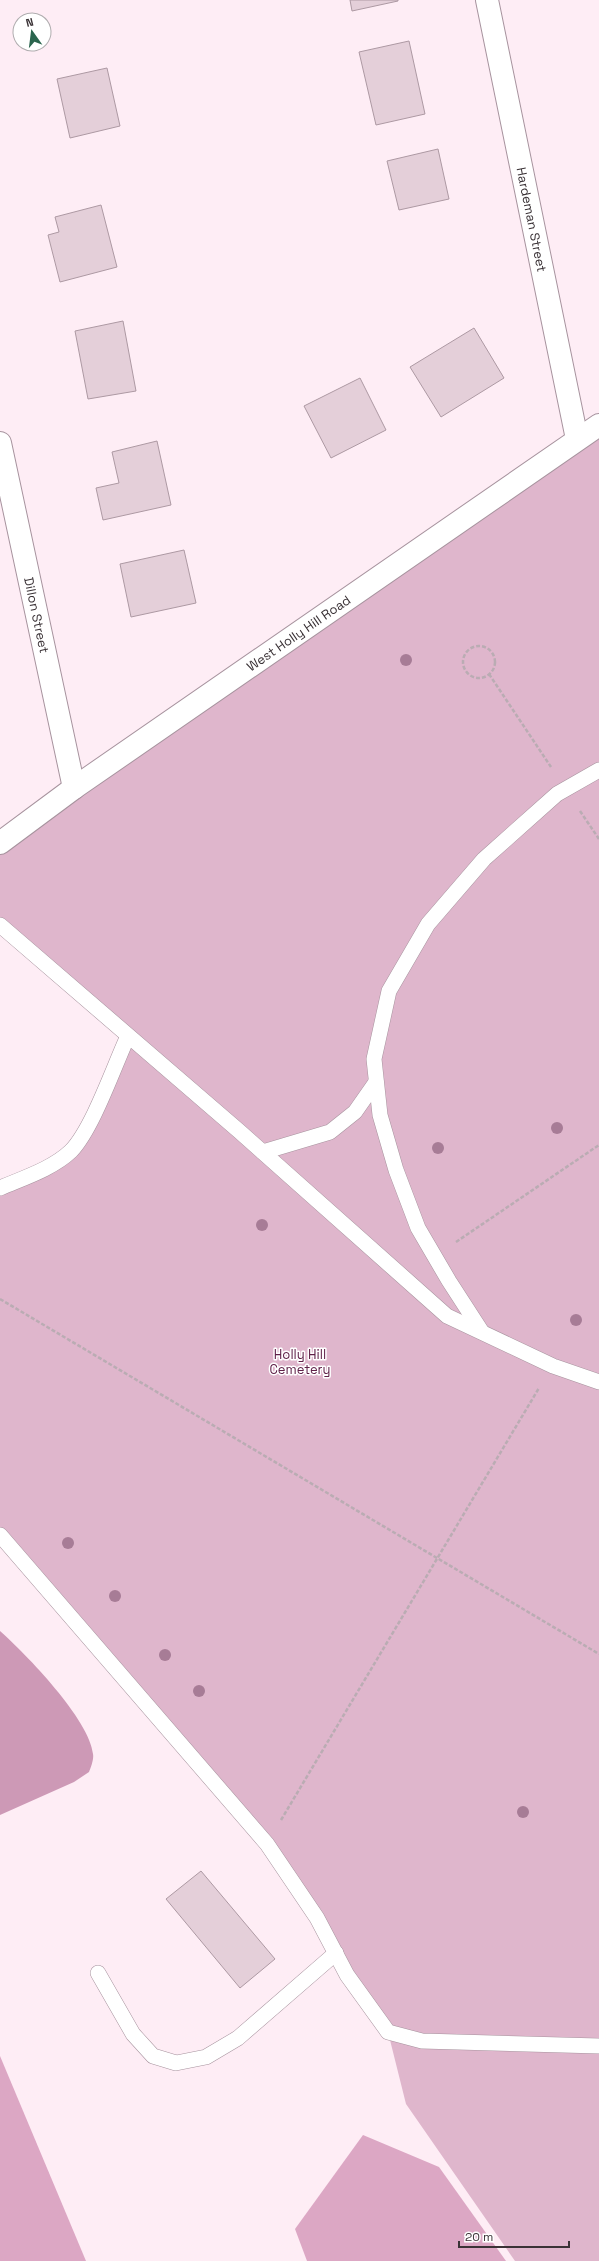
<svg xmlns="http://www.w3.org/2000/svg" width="599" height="2261" viewBox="0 0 599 2261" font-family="'Space Grotesk',sans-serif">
<rect width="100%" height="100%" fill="#feedf5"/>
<!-- green -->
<path fill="#dfb6cc" d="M599 425V2261H515L406 2104 388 2032 267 1844 0 1535V1188L70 1151 128 1036 0 925V843Z"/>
<!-- forest -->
<g fill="#dca7c4">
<path d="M0 2056 86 2261H0Z"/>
<path d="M363 2135 439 2167 506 2261H307L295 2229Z"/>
</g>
<!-- water -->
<path fill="#cd99b6" d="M0 1631C26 1654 90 1720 93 1754 94 1759 91 1767 89 1772L74 1782 0 1815Z"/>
<!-- building -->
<g fill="#e4cfd9" stroke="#ad99a3">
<path d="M350 0H398V1L352 11Z"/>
<path d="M409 41 425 114 376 125 359 52Z"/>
<path d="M107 68 120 126 70 138 57 79Z"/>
<path d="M438 149 449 199 399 210 387 161Z"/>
<path d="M101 205 117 267 60 282 48 235 59 232 55 217Z"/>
<path d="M123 321 136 391 88 399 75 331Z"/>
<path d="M474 328 504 378 441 417 410 367Z"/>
<path d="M360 378 386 430 331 458 304 406Z"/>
<path d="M157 441 171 505 103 520 96 488 119 483 112 452Z"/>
<path d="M184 550 196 603 131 617 120 564Z"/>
<path d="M201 1871 275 1959 240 1988 166 1899Z"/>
</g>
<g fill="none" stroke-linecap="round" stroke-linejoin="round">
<defs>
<g id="service">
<path d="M0 925 239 1131 447 1316 553 1366 599 1382"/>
<path d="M263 1152 330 1132 355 1112 376 1082"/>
<path d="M0 1188C23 1178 52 1169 71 1151 93 1128 114 1066 128 1036"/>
<path d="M482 1332 449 1281 418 1228 396 1170 380 1115 374 1059 389 991 428 924 484 859 557 794 599 770"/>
<path d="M0 1535 267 1844 317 1918 347 1975 388 2032 422 2041 599 2046"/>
<path d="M98 1973 133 2034 153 2056 176 2063 206 2057 238 2038 336 1953"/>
</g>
<g id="minor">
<path id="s1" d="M487 0 577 439"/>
<path id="s2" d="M0 443 74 788"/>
</g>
<g id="tertiary">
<path id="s3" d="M0 843 74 788 599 425"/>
</g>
</defs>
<!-- service casing -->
<use href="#service" stroke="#a7939e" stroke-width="16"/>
<!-- minor casing -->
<use href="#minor" stroke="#a7939e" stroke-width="24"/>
<!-- tertiary casing -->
<use href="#tertiary" stroke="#a7939e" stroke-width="24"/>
<!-- path -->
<g stroke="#baacb3" stroke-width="2.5" stroke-dasharray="4 2" stroke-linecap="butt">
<circle cx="479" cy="662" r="16"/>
<path d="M489 674 551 767"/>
<path d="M580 811 599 839"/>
<path d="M456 1242 599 1145"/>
<path d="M0 1299 599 1654"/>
<path d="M281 1820 539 1388"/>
</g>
<!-- service -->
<use href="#service" stroke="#fff" stroke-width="15"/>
<!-- minor -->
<use href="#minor" stroke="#fff" stroke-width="22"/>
<!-- tertiary -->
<use href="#tertiary" stroke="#fff" stroke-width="22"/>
</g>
<!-- trees -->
<g fill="#a77c96">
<circle cx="406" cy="660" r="6"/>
<circle cx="557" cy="1128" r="6"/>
<circle cx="438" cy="1148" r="6"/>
<circle cx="262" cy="1225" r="6"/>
<circle cx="576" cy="1320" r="6"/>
<circle cx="68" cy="1543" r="6"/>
<circle cx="115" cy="1596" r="6"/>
<circle cx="165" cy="1655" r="6"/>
<circle cx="199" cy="1691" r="6"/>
<circle cx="523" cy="1812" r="6"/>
</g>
<g text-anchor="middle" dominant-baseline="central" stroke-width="3" stroke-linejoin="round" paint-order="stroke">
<!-- street labels -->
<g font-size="13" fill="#3a3236" stroke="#fff">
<text stroke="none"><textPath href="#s1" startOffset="224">Hardeman Street</textPath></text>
<text stroke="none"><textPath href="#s2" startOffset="176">Dillon Street</textPath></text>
<text stroke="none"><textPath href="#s3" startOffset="365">West Holly Hill Road</textPath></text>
</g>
<!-- park labels -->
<g font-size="13" fill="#5f2048" stroke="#fff">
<text x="300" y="1354">Holly Hill<tspan x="300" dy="15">Cemetery</tspan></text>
</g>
</g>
<!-- north arrow -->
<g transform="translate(32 32) rotate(346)"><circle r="19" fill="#ffffff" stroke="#b0adaf"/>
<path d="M0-3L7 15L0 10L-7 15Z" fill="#2b654e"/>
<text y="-6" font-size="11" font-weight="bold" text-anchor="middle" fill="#3a3236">N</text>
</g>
<!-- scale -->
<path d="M459 2241v6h110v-6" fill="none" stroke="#3a3236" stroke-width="2"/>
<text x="465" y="2241" font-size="12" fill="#3a3236" stroke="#ffffff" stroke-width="3" paint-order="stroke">20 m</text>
</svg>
